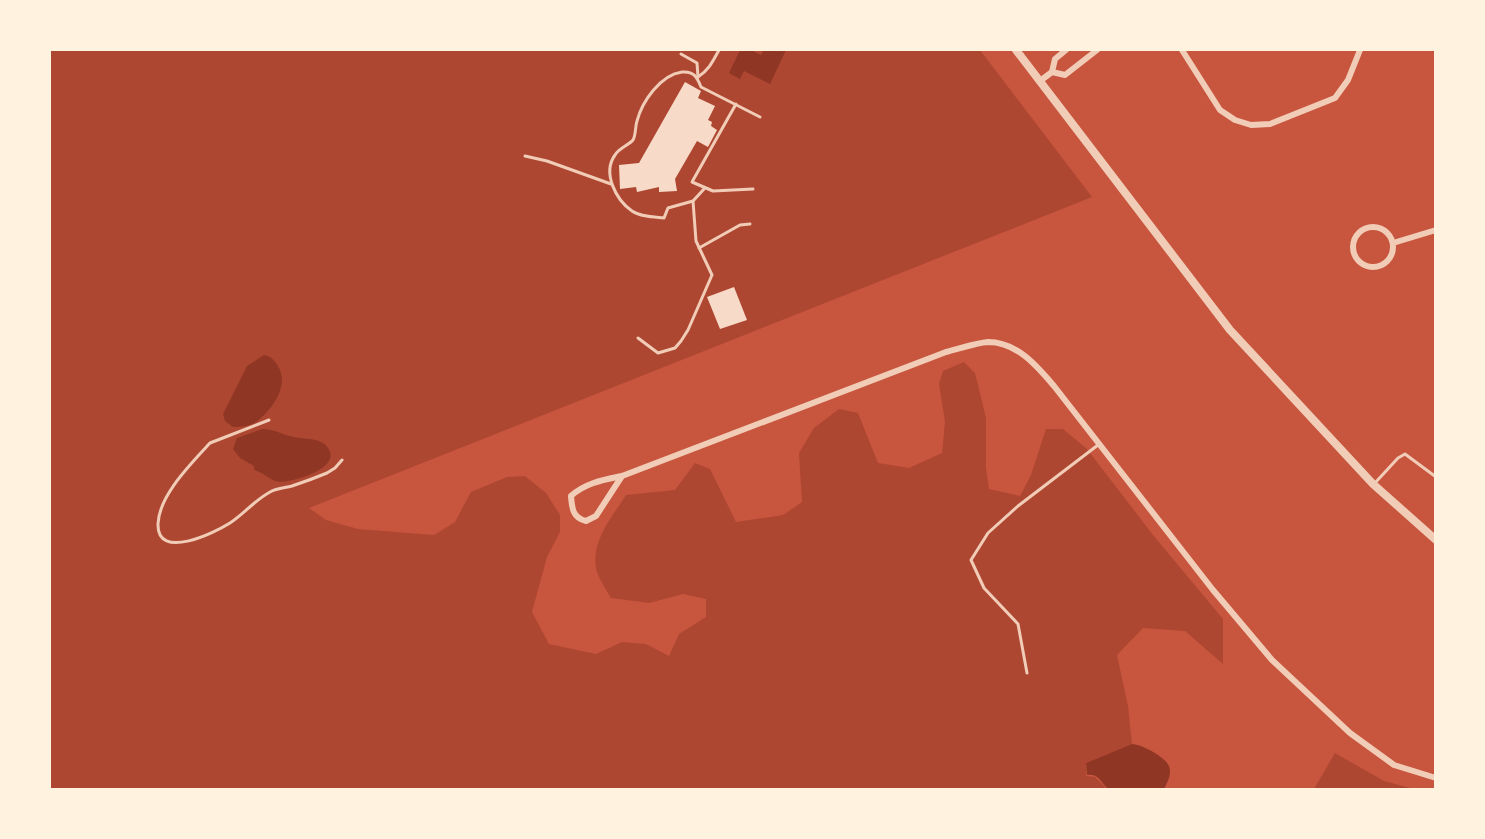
<svg xmlns="http://www.w3.org/2000/svg" width="1485" height="839" viewBox="0 0 1485 839" font-family="'Work Sans',sans-serif">
<rect width="100%" height="100%" fill="#c8553d"/>
<!-- green -->
<g fill="#ae4732">
<path d="M50 50H980L1092 197 309 508 326 520 358 529 434 535 455 522 471 492 507 477 525 476 546 493 560 515V532L547 557 532 612 549 644 596 654 622 642 646 644 669 656 679 634 706 617V599L683 594 649 603 611 598C606 589 598 578 596 568 591 541 612 517 626 495L675 490 695 463 710 469 736 522 783 515 802 502 799 453 814 428 839 409 858 413 878 463 909 468 942 453 945 422 939 384 943 371 964 362 975 373 986 418V468L989 489 1020 496 1031 475 1046 429H1063L1087 449 1153 535 1223 619V664L1185 631 1143 628 1117 655 1128 706 1132 744 1086 763V776L1095 777 1107 789H50Z"/>
<path d="M1335 753 1384 781 1414 789H1314Z"/>
</g>
<!-- water -->
<g fill="#8f3625">
<path d="M740 50H751L761 55 764 50H786L770 84 744 71 740 79 729 73Z"/>
<path d="M264 355C271 356 274 360 278 366 290 386 272 410 256 422 250 426 241 427 233 427L225 421 223 414 247 366Z"/>
<path d="M262 429C275 429 282 435 294 437 303 439 313 438 321 442 326 444 328 447 330 452 337 470 286 485 275 481 268 478 262 472 254 470V466L240 458 233 449 237 438Z"/>
<path d="M1132 744C1141 745 1148 749 1155 753 1172 764 1174 770 1164 789H1108C1101 782 1098 773 1087 775L1086 763Z"/>
</g>
<!-- building -->
<g fill="#f7dbc8">
<path d="M685 82 701 91 698 98 715 106 708 120 712 122 711 126 717 130 708 147 697 141 675 179 677 191 659 192V187L637 192 636 187 620 189 619 165 639 163Z"/>
<path d="M734 287 747 320 720 329 707 297Z"/>
</g>
<g fill="none" stroke-linecap="round" stroke-linejoin="round">
<!-- service -->
<g stroke="#f1ccb7" stroke-width="3">
<path d="M681 54 697 63 698 77"/>
<path d="M698 77C709 70 713 61 719 50"/>
<path d="M736 104 692 182 713 191 753 189"/>
<path d="M525 156 547 161 611 184"/>
<path d="M704 189 693 201 668 208 664 218C654 217 641 217 632 211 616 200 602 173 615 155 619 148 629 145 633 140 636 135 635 127 637 121 642 102 660 75 682 72 694 71 697 77 701 87L760 117"/>
<path d="M699 248 740 225 750 224"/>
<path d="M638 338 658 353 675 348 681 341 688 330 712 275 696 241 693 201"/>
<path d="M269 420 210 443C191 464 159 495 158 524 157 561 214 533 230 523 244 514 255 500 270 492 277 488 284 488 292 486 304 482 315 478 327 473L335 468 342 460"/>
<path d="M1374 484 1398 458 1405 454 1436 477"/>
<path d="M1027 673 1018 624 984 588 971 560 988 533 1018 506 1098 445"/>
</g>
<!-- minor -->
<g stroke="#f1ccb7" stroke-width="6">
<path d="M1182 50 1220 110 1235 120 1251 125 1270 124 1335 98 1348 80 1360 50"/>
<path d="M1052 72 1065 75 1097 50"/>
<path d="M1040 81 1052 72 1055 59 1066 50"/>
<circle cx="1373" cy="247" r="20"/>
<path d="M1393 243 1436 230"/>
<path d="M622 476 596 516 586 521C573 518 572 509 571 496 585 483 603 480 622 476L946 352C959 349 975 343 988 342 1017 342 1037 366 1054 386L1213 590 1272 660 1350 733 1394 765 1436 778"/>
</g>
<!-- tertiary -->
<path stroke="#f1ccb7" stroke-width="8" d="M1016 50 1230 330 1373 484 1436 540"/>
</g>
<!-- border -->
<rect width="1485" height="839" fill="none" stroke="#fff3e0" stroke-width="102"/>
</svg>
